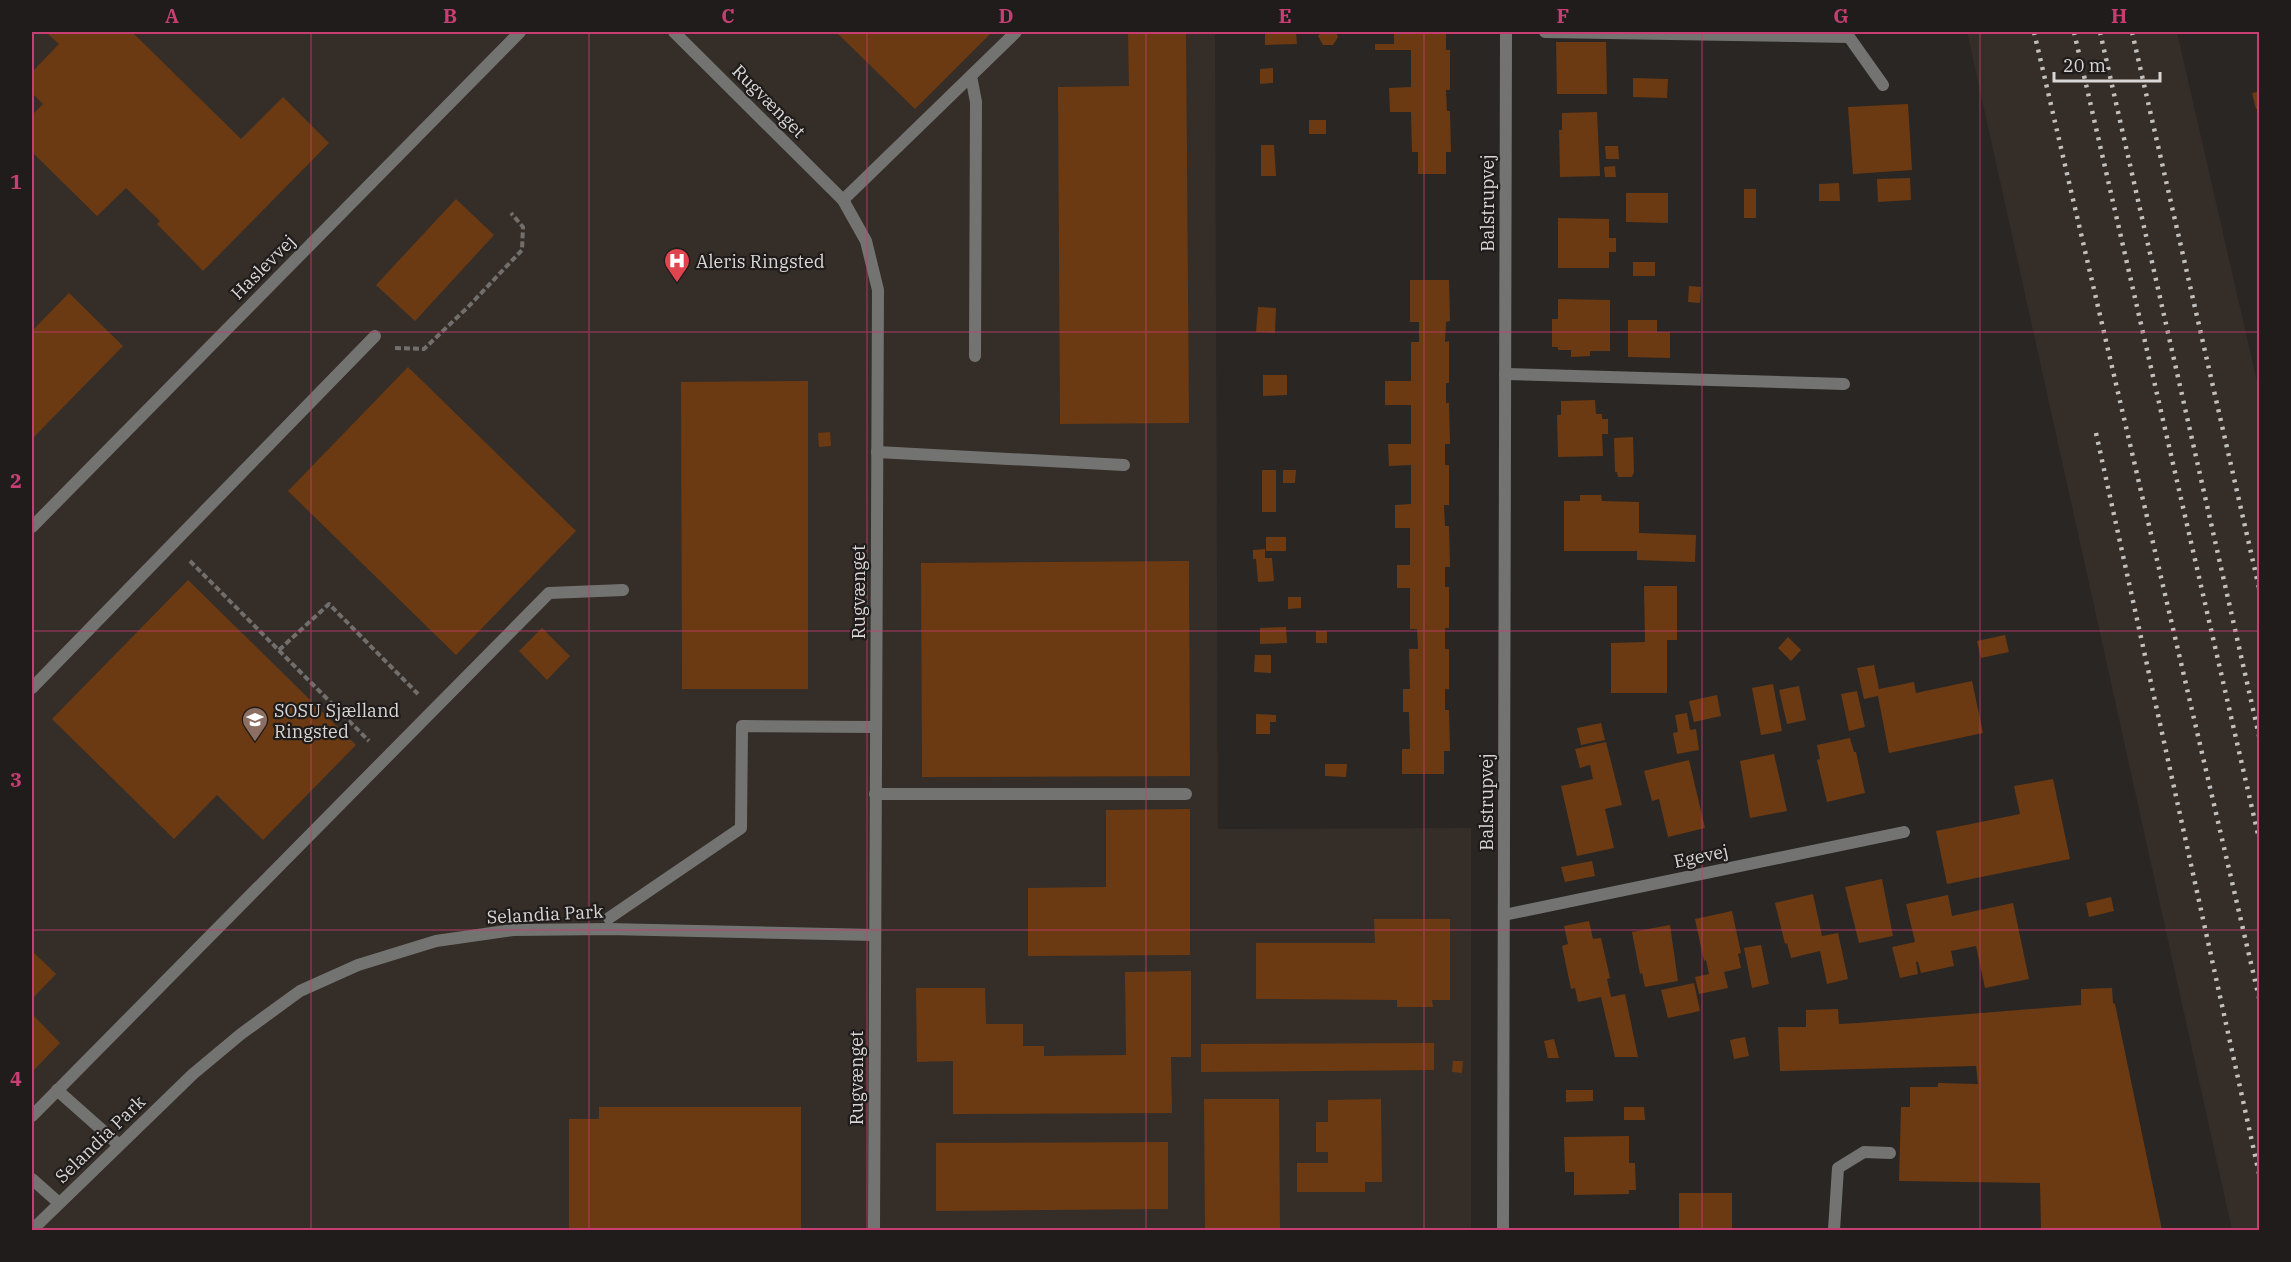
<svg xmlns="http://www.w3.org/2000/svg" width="2291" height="1262" viewBox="0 0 2291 1262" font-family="'IBM Plex Serif',serif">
<rect width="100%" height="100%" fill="#292624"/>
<!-- built -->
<g fill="#352d27">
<path d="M32 32H1215L1218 829 1471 828V1230H32Z"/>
<path d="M1967 32H2177L2259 390V1230H2232Z"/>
</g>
<!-- building -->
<g fill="#6c3a12">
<path d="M46 32H132L241 139 283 97 329 143 203 271 157 224 160 221 126 188 97 216 32 152V115L43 104 32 93V72L59 44Z"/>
<path d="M836 32H992L915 109Z"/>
<path d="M1128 32H1186L1189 423 1060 424 1058 87 1129 86Z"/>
<path d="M1265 32H1296L1297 44 1265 45Z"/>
<path d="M1321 32H1336L1338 37 1333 45H1323L1318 36Z"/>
<path d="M1394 32H1446V50H1450V90H1446L1447 111H1450L1451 152H1446V174H1418V152H1412L1411 112H1390L1389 88 1411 87V50H1375V44H1394Z"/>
<path d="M1556 42H1606L1607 94H1557Z"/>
<path d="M1273 68V83L1260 84V69Z"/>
<path d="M1633 78 1668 79 1667 98 1633 97Z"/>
<path d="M2260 91V108L2256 109 2252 93Z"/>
<path d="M1908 104 1912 170 1853 174 1848 107Z"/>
<path d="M1597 112 1600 176 1560 177 1559 130H1562V113Z"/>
<rect x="1309" y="120" width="17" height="14"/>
<path d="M1261 145H1274L1276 176H1261Z"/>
<path d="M1605 146H1618L1619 159H1606Z"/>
<path d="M1615 166 1616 177H1605L1604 167Z"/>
<path d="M1910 178 1911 200 1878 202 1877 179Z"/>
<path d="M1839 183 1840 201H1819V184Z"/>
<rect x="1744" y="189" width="12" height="29"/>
<path d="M1626 193H1668V223L1626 222Z"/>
<path d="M456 199 494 235 415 321 376 285Z"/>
<path d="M1558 218 1609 219V238H1616V252H1609V268H1558Z"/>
<rect x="1633" y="262" width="22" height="14"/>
<path d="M1410 280H1449L1450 321 1446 322 1445 342 1449 341V383H1446V403H1449L1450 444H1445V465H1449V505H1444L1445 526H1449L1450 567H1445V587H1449V628H1445V649H1449V689H1445V710H1449L1450 751H1444V774H1402V749H1410L1409 712H1403V689H1410L1409 649H1418L1417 629H1410V588H1397V565H1410V528H1395V505L1411 504V465L1389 466 1388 444H1411V405H1385V381H1411V342H1419V322H1410Z"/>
<path d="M1689 286 1701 287 1700 303 1688 302Z"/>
<path d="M69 293 123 346 32 439V331Z"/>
<path d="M1558 299 1610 300V351H1590V356L1571 357V350H1558V347H1552V319H1558Z"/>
<path d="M1258 307 1276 308 1275 333 1256 332Z"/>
<path d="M1628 320H1657V332H1670V358L1628 357Z"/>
<path d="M408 367 576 531 456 655 288 491Z"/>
<path d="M1263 375H1287V395L1263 396Z"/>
<path d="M808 381V689H682L681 382Z"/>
<path d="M1595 400 1596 414H1602V419H1608V434H1602L1603 456 1558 457 1557 415H1561V401Z"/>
<path d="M830 432 831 446 819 447 818 433Z"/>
<path d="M1633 437 1634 472 1632 477H1618L1617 472H1615L1614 438Z"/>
<rect x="1262" y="470" width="14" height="42"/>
<path d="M1283 470H1296L1295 483H1283Z"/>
<path d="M1580 495H1601L1602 501 1639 502V533L1696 535 1695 562 1637 560V551H1564V501H1580Z"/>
<rect x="1266" y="537" width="20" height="14"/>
<path d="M1265 549V558H1272L1274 581 1258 582 1256 559H1253V550Z"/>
<path d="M1189 561 1190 776 922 777 921 563Z"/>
<path d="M188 580 356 745 263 840 217 795 174 839 52 719Z"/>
<path d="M1644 586H1677V640H1667V693H1611V643L1645 642Z"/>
<path d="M1288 597H1301V608L1288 609Z"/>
<path d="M1286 627 1287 643 1260 644V628Z"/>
<path d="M542 628 570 656 547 680 519 651Z"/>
<rect x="1316" y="631" width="11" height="12"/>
<path d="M2005 635 2009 652 1981 658 1977 641Z"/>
<path d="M1788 637 1801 650 1791 661 1778 648Z"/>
<path d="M1255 655H1271V673L1254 672Z"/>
<path d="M1874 665 1879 689 1914 682 1916 693 1972 681 1983 733 1889 753 1878 696 1864 699 1857 668Z"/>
<path d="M1773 684 1782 731 1761 735 1752 688Z"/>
<path d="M1799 686 1806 720 1787 724 1779 690Z"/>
<path d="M1857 691 1865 727 1849 731 1841 694Z"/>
<path d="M1717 695 1721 716 1694 722 1689 701Z"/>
<path d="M1687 713 1690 730 1696 729 1699 750 1677 754 1673 733 1678 732 1675 715Z"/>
<path d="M1256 714 1276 715V722H1270V734H1256Z"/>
<path d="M1601 723 1605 740 1581 745 1577 728Z"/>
<path d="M1850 738 1854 752H1856L1865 793 1827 802 1817 760 1820 759 1817 745Z"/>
<path d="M1606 742 1622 805 1605 809 1614 848 1577 856 1561 786 1593 779 1590 765 1580 768 1575 749Z"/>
<path d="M1774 754 1787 811 1750 818 1740 761Z"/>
<path d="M1689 760 1705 828 1668 837 1659 799 1652 801 1644 771Z"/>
<path d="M1325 764H1347L1346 777 1325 776Z"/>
<path d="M2053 779 2070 859 1947 884 1936 831 2020 814 2014 786Z"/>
<path d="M1190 809V955L1028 956V888L1106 887V810Z"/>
<path d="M1592 861 1595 876 1565 882 1561 867Z"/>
<path d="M1882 879 1893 936 1859 943 1845 887Z"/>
<path d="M1813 894 1822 936 1838 933 1848 979 1827 984 1820 951 1791 958 1787 943 1785 944 1775 903Z"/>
<path d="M1948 895 1952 916 2013 903 2029 979 1985 988 1976 946 1951 951 1954 966 1921 973 1918 962H1916L1918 974 1900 978 1892 947 1915 942 1906 904Z"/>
<path d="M2111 897 2114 911 2089 917 2086 903Z"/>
<path d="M1732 911 1741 953 1738 954 1741 968 1724 972 1728 988 1699 994 1695 977 1709 974 1706 960 1704 961 1695 919Z"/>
<path d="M1374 919H1450V1000H1432L1433 1007H1397V1000L1256 999V943H1375Z"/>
<path d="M1589 921 1593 939 1601 938 1610 978 1607 979 1611 997 1625 994 1638 1057H1615L1601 997 1578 1002 1575 988 1571 989 1562 946 1568 944 1564 926Z"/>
<path d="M1670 925 1678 981 1645 987 1642 973 1640 974 1632 932Z"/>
<path d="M1761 945 1769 984 1752 988 1744 948Z"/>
<path d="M32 951 56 974 32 999Z"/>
<path d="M1191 971V1057H1171L1172 1113 953 1114V1061L917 1062 916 988H985L986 1024H1023V1046H1044V1056L1126 1055 1125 972Z"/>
<path d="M1694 983 1700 1011 1668 1018 1661 990Z"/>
<path d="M2112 988 2113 1003 2115 1004 2162 1230H2041L2040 1183 1899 1181 1901 1107H1910V1087H1938V1083L1978 1084 1976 1066 1780 1071 1778 1027H1806V1010L1838 1009 1839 1024 1858 1023 2081 1005V989Z"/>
<path d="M32 1014 60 1043 32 1072Z"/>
<path d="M1745 1037 1749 1056 1734 1059 1730 1040Z"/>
<path d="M1554 1039 1559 1058H1548L1544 1041Z"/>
<path d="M1434 1043V1070L1201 1072V1044Z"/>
<path d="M1453 1061H1463L1462 1073 1452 1072Z"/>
<path d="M1566 1090H1593V1101L1566 1102Z"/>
<path d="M1204 1099H1279L1280 1230H1205Z"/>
<path d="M1381 1099 1382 1182H1365V1192H1297V1163H1328V1152H1316V1122H1328V1100Z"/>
<path d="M599 1107H801V1230H569V1119H599Z"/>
<path d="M1624 1107H1644L1645 1120H1624Z"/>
<path d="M1629 1136V1163H1635L1636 1190H1629V1194L1574 1195V1172H1565L1564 1137Z"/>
<path d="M1168 1142V1209L936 1211V1143Z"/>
<rect x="1679" y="1193" width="53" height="37"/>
</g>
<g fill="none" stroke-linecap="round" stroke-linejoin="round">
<!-- path -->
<g stroke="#716f6d" stroke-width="4" stroke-dasharray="6 3" stroke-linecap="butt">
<path d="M395 348 424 349 468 307 522 250 523 227 511 213"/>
<path d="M190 561 369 741"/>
<path d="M279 650 329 604 418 694"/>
</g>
<!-- service -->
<g stroke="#737472" stroke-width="12">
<path d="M1545 32 1849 37 1883 85"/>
<path d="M971 76 976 102 975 356"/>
<path d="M843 200 1016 32"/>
<path d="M1505 374 1844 384"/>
<path d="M877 452 1124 465"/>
<path d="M32 688 375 336"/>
<path d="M875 794H1186"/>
<path d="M609 918 741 828 742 726 875 727"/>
<path d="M57 1090 119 1145"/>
<path d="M32 1116 549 593 623 590"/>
<path d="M32 1179 59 1203"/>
<path d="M1834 1230 1838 1168 1864 1152 1890 1153"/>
</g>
<!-- minor -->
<g stroke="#737472" stroke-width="12">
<path d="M674 32 843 200 866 241 878 290 874 1230"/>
<path d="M1504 915 1904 832"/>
<path d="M32 1230 193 1074 241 1034 300 991 358 965 436 941 513 930 609 929 874 935"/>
<path d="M1503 1230 1506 32"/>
</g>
<!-- tertiary -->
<path stroke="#737472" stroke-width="12" d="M32 527 520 32"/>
<!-- rail -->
<g stroke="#c2c0be" stroke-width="4.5" stroke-dasharray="3 6" stroke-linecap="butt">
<path d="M2034 32 2260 1002"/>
<path d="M2074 32 2260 843"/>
<path d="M2100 32 2260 740"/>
<path d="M2132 32 2260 592"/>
<path d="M2096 433 2260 1178"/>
</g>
</g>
<!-- grid -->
<path fill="none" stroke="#c73e73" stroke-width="1.5" stroke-opacity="0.55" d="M311 32V1230M589 32V1230M867 32V1230M1146 32V1230M1424 32V1230M1702 32V1230M1980 32V1230M32 332H2260M32 631H2260M32 930H2260"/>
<!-- icons -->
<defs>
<symbol id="hospital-pin" viewBox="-11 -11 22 30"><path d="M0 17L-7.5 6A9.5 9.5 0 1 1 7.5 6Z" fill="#e0444e" stroke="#1f1c1b"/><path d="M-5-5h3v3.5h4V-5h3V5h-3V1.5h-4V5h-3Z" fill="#fff"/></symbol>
<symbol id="school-pin" viewBox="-11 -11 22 30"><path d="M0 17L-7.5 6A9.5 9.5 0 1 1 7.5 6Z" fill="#8d6e63" stroke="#1f1c1b"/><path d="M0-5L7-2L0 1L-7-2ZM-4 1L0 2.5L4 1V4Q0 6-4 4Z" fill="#fff"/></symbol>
</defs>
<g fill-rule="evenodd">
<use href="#hospital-pin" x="662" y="246" width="30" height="40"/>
<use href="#school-pin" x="240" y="705" width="30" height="40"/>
</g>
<g text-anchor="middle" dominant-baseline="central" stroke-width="4.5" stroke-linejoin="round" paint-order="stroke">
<!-- street labels -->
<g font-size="18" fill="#d9d7d5" stroke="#1f1c1b">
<text transform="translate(769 101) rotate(45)">Rugvænget</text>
<text transform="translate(1487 203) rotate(-90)">Balstrupvej</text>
<text transform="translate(263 267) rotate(-45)">Haslevvej</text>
<text transform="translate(858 592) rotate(-90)">Rugvænget</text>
<text transform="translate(1486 802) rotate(-90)">Balstrupvej</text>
<text transform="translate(1701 856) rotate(-12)">Egevej</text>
<text transform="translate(545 914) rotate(-3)">Selandia Park</text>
<text transform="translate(856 1078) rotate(-90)">Rugvænget</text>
<text transform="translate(100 1139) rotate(-44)">Selandia Park</text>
</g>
<!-- poi labels -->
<g font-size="18" fill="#d9d7d5" stroke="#1f1c1b" text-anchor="start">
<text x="696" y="261">Aleris Ringsted</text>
<text x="274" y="710">SOSU Sjælland<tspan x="274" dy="21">Ringsted</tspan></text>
</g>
</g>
<!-- border -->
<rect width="2291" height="1262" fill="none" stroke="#1f1c1b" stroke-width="66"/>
<!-- scale -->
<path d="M2054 72v9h106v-9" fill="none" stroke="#d9d7d5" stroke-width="3"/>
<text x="2063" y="72" font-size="18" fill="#d9d7d5" stroke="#1f1c1b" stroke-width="4.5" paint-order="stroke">20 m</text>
<rect x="33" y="33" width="2225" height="1196" fill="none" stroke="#c73e73" stroke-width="2"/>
<g font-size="20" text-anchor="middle" font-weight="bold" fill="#c73e73">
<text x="172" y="23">A</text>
<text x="450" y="23">B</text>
<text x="728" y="23">C</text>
<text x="1006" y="23">D</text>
<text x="1285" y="23">E</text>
<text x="1563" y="23">F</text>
<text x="1841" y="23">G</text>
<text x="2119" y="23">H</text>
<text x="16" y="189">1</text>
<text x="16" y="488">2</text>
<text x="16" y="787">3</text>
<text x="16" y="1086">4</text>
</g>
</svg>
